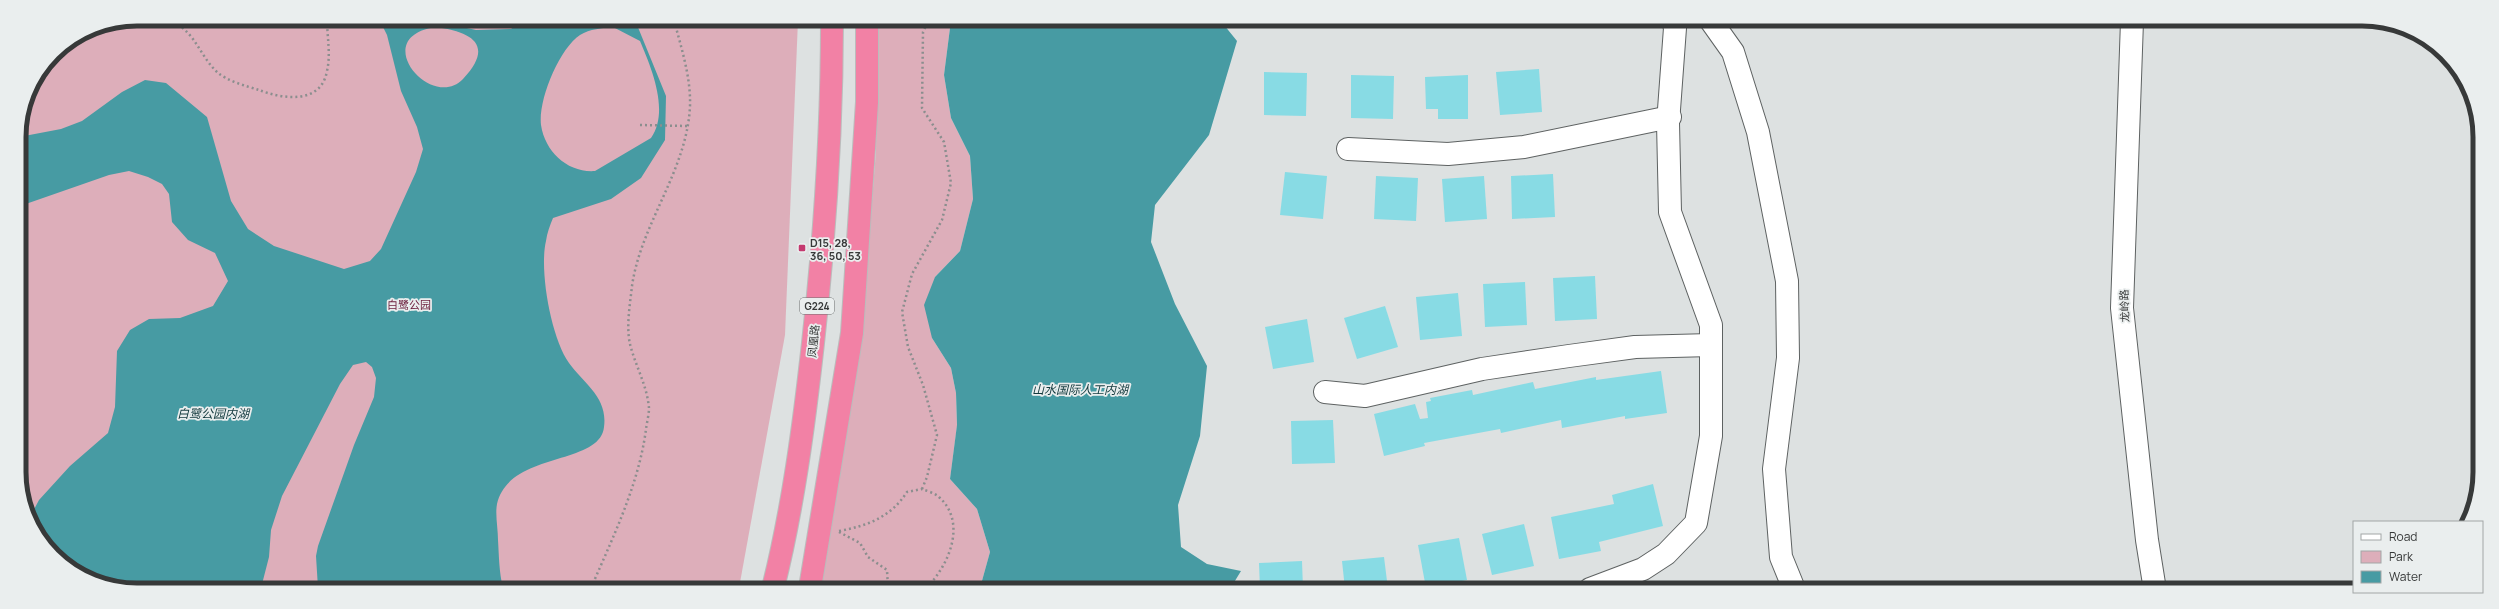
<svg xmlns="http://www.w3.org/2000/svg" width="2499" height="609" viewBox="0 0 2499 609" font-family="Manrope,'Noto Sans SC',sans-serif">
<rect width="100%" height="100%" fill="#dde1e1"/>
<!-- green -->
<g fill="#ddaeba">
<path d="M137 19 798 20 785 335 739 588H114L54 555 35 531 21 495 19 130 28 92 54 54 92 28Z"/>
<path d="M877 20H954L950 28 944 75 951 118 970 156 973 199 960 251 935 277 932 338 951 368 956 393 957 426 950 479 977 509 990 552 980 588H819L831 530 861 337 876 151Z"/>
</g>
<!-- water -->
<g fill="#479ba3" fill-rule="evenodd">
<path d="M379 19H425L476 30 511 29 525 19 635 20 666 96 665 140 641 178 611 199 553 218C550 225 547 233 546 241 539 270 551 338 569 363 584 384 608 397 604 427 600 466 509 451 497 504 495 514 498 529 498 540 499 556 499 572 503 588H318L316 556 318 546 354 445 374 397 376 378 372 367 366 362 353 365 340 384 282 496 271 530 269 557 261 588H114L54 555 35 531 30 517 39 500 70 466 108 433 115 407 117 351 130 330 149 319 180 318 213 306 228 281 215 253 188 240 172 222 169 194 162 184 148 177 129 171 109 175 20 206 19 137 61 129 82 121 122 92 145 80 166 83 207 117 231 201 248 229 274 246 344 269 370 261 381 249 416 172 423 149 417 127 401 91 387 35ZM436 27C472 32 495 45 463 79 432 112 367 37 436 27ZM613 27 640 41C651 67 670 111 651 138L595 171C568 173 545 152 541 125 538 100 559 49 580 35 590 29 602 28 613 27Z"/>
<path d="M954 20H1220L1237 41 1209 135 1155 205 1151 242 1175 304 1207 366 1200 436 1178 505 1181 547 1207 564 1241 571 1230 589 980 588 990 552 977 509 950 479 957 425 956 393 951 368 932 338 924 305 935 277 960 251 973 199 970 156 951 118 944 75 950 28Z"/>
</g>
<!-- building -->
<g fill="#88dbe4">
<path d="M1539 69 1542 112 1500 115 1496 72Z"/>
<path d="M1264 72 1307 73 1306 116 1264 115Z"/>
<path d="M1351 75 1394 76 1393 119 1351 118Z"/>
<path d="M1468 75V119H1438V109H1426L1425 77Z"/>
<path d="M1285 172 1327 176 1323 219 1280 215Z"/>
<path d="M1553 174 1555 217 1512 219 1511 176Z"/>
<path d="M1376 176 1418 178 1416 221 1374 219Z"/>
<path d="M1484 176 1487 219 1445 222 1442 179Z"/>
<path d="M1595 276 1597 319 1555 321 1553 278Z"/>
<path d="M1525 282 1527 325 1485 327 1483 284Z"/>
<path d="M1458 293 1462 336 1420 340 1416 297Z"/>
<path d="M1385 306 1398 347 1357 359 1344 318Z"/>
<path d="M1307 319 1314 362 1273 369 1265 327Z"/>
<path d="M1661 371 1667 413 1625 419V416L1562 428 1561 420 1501 433 1500 429 1424 443 1425 446 1384 456 1374 414 1415 404 1420 419 1428 418 1426 402 1431 401 1430 398 1472 390 1473 395 1533 382 1535 389 1596 377V380Z"/>
<path d="M1333 420 1335 463 1292 464 1291 421Z"/>
<path d="M1653 484 1663 526 1599 542 1601 551 1559 559 1551 517 1614 504 1612 495Z"/>
<path d="M1524 524 1534 566 1492 575 1482 534Z"/>
<path d="M1459 538 1467 580 1426 588 1418 545Z"/>
<path d="M1384 557 1388 589H1345L1342 561Z"/>
<path d="M1302 561 1303 589H1260L1259 563Z"/>
</g>
<g fill="none" stroke-linecap="round" stroke-linejoin="round">
<defs>
<g id="minor">
<path d="M1711 21 1733 52 1758 132 1787 281 1788 358 1774 469 1781 557 1794 589"/>
<path d="M2132 21 2122 308 2147 540 2155 590"/>
<path d="M1348 149 1448 154 1524 147 1670 117"/>
<path d="M1325 392 1365 396 1482 369 1569 356 1635 347 1711 345"/>
<path d="M1590 589 1643 569 1666 554 1696 523 1711 436V325L1670 212 1668 123 1675 28 1673 21"/>
</g>
<g id="highway">
<path d="M773 588C793 508 804 425 813 343 825 235 832 128 832 20"/>
<path d="M810 588 852 333 867 102V20"/>
</g>
</defs>
<!-- minor casing -->
<use href="#minor" stroke="#5e6262" stroke-width="24"/>
<!-- highway casing -->
<use href="#highway" stroke="#bbbcbc" stroke-width="24"/>
<!-- path -->
<g stroke="#8b8e8e" stroke-width="2.5" stroke-dasharray="2 3" stroke-linecap="butt">
<path d="M164 19C195 27 197 53 217 72 227 81 246 86 259 90 282 99 321 105 327 71 331 54 327 37 327 19"/>
<path d="M640 125 687 126"/>
<path d="M922 489 927 477 937 435 923 385 908 347 902 312 912 274 942 220 951 183 944 142 922 108 923 32 929 20"/>
<path d="M839 531C867 526 891 517 907 492L922 489C927 491 935 493 939 497 968 523 948 567 926 588"/>
<path d="M839 532 860 543 868 557 887 570 888 588"/>
<path d="M591 588C613 537 639 484 646 429 647 422 649 414 649 408 647 385 635 365 630 344 626 327 630 304 632 286 641 223 687 171 690 106 691 77 681 47 674 20"/>
</g>
<!-- minor -->
<use href="#minor" stroke="#fff" stroke-width="22"/>
<!-- highway -->
<use href="#highway" stroke="#f281a5" stroke-width="22"/>
</g>
<!-- markers -->
<rect fill="#c4396f" stroke="#eaeeee" stroke-width="1.5" x="798" y="244" width="8" height="8" rx="2"/>
<g text-anchor="middle" dominant-baseline="central" stroke-width="3.5" stroke-linejoin="round" paint-order="stroke">
<!-- shield labels -->
<rect fill="#eaeeee" stroke="#6d6f6f" stroke-width="1" x="800" y="298" width="34" height="16" rx="3"/>
<g font-size="10" font-weight="bold" fill="#373939">
<text x="817" y="306">G224</text>
</g>
<!-- poi labels -->
<g font-size="11" font-weight="bold" fill="#373939" stroke="#eaeeee" text-anchor="start">
<text x="810" y="242">D15, 28,<tspan x="810" dy="13">36, 50, 53</tspan></text>
</g>
<!-- park labels -->
<g font-size="11" fill="#6b1e3c" stroke="#eaeeee">
<text x="409" y="304">白鹭公园</text>
</g>
<!-- street labels -->
<g font-size="11" fill="#373939" stroke="#eaeeee">
<text transform="translate(2124 306) rotate(-92)">龙岭路</text>
<text transform="translate(813 341) rotate(-84)">凤凰路</text>
</g>
<!-- water labels -->
<g font-size="12" font-style="italic" fill="#11393d" stroke="#eaeeee">
<text x="1080" y="389">山水国际人工内湖</text>
<text x="213" y="413">白鹭公园内湖</text>
</g>
</g>
<!-- crop -->
<path d="M0 0H2499V609H0ZM137 26H2362A111 111 0 0 1 2473 137V472A111 111 0 0 1 2362 583H137A111 111 0 0 1 26 472V137A111 111 0 0 1 137 26Z" fill="#eaeeee" fill-rule="evenodd"/>
<path fill="none" stroke="#373939" stroke-width="5" d="M137 26H2362A111 111 0 0 1 2473 137V472A111 111 0 0 1 2362 583H137A111 111 0 0 1 26 472V137A111 111 0 0 1 137 26Z"/>
<!-- legend -->
<rect x="2353" y="521" width="130" height="72" fill="#eaeeee" stroke="#a2a6a6"/>
<rect x="2361" y="534" width="20" height="6" fill="#ffffff" stroke="#a2a6a6"/>
<text x="2389" y="541" font-size="12" fill="#373939">Road</text>
<rect x="2361" y="551" width="20" height="12" fill="#ddaeba" stroke="#a2a6a6"/>
<text x="2389" y="561" font-size="12" fill="#373939">Park</text>
<rect x="2361" y="571" width="20" height="12" fill="#479ba3" stroke="#a2a6a6"/>
<text x="2389" y="581" font-size="12" fill="#373939">Water</text>
</svg>
